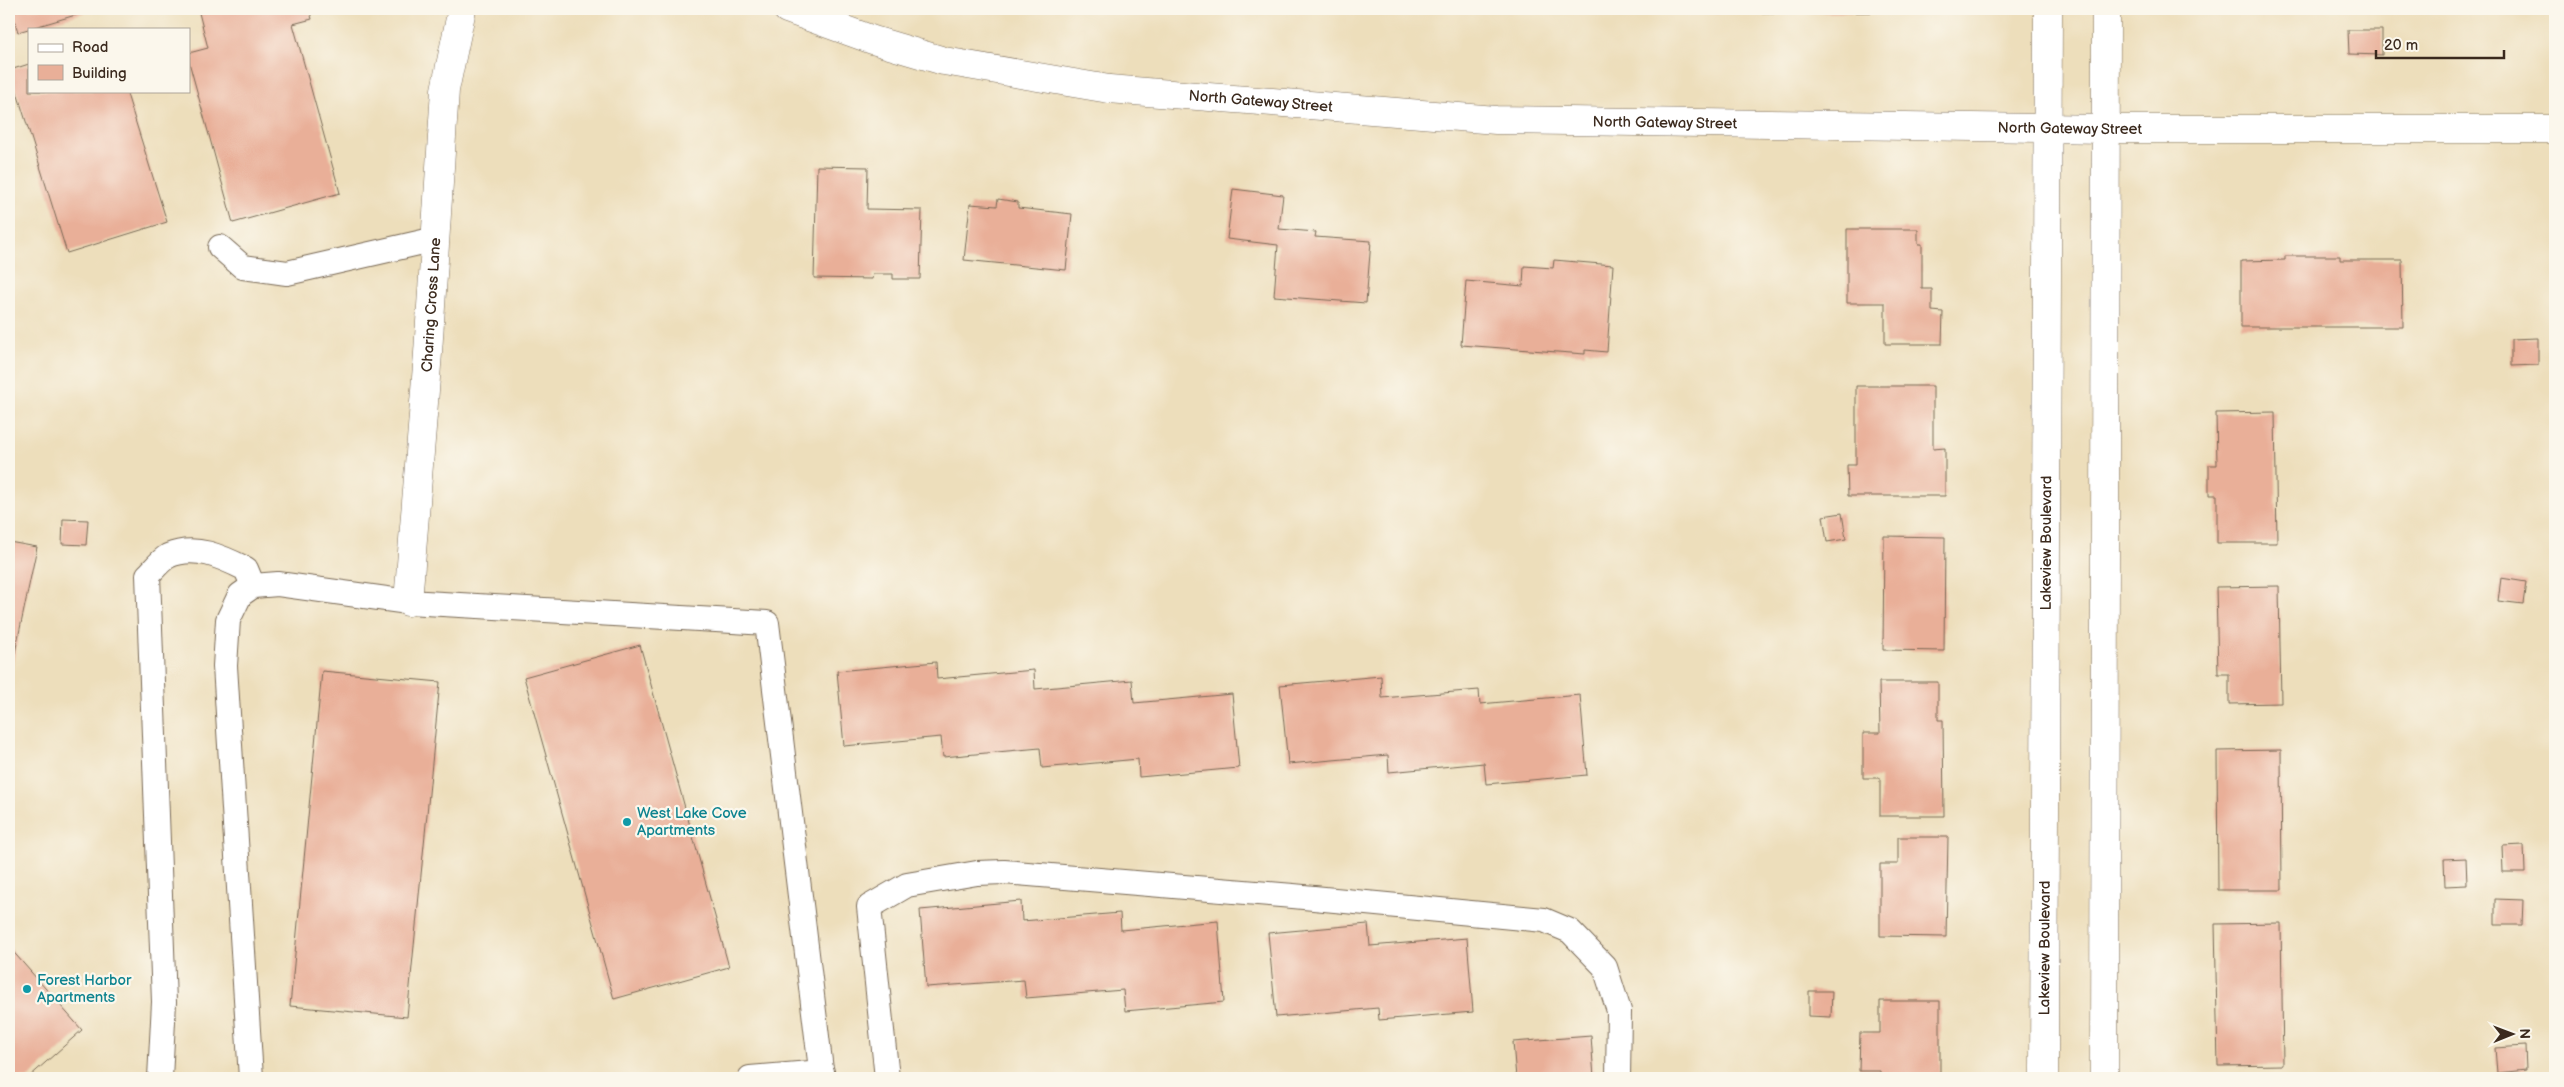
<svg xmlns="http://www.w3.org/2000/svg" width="2564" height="1087" viewBox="0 0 2564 1087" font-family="'Balsamiq Sans',sans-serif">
<rect width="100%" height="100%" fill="#fbf7ec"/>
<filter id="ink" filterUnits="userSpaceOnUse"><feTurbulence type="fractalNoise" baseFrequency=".02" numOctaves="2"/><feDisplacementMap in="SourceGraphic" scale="10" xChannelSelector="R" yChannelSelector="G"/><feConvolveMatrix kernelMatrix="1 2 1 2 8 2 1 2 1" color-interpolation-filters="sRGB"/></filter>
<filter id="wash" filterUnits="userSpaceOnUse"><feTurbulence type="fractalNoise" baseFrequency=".0096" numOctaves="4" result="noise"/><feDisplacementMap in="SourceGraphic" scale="20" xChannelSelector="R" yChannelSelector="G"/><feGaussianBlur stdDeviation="1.12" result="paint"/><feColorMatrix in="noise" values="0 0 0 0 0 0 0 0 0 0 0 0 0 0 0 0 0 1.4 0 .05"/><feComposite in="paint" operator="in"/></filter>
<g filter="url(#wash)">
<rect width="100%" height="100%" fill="#eddebb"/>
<g id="blocks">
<!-- building -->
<g fill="#e9af98">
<path d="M11 9H96L18 32Z"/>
<path d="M198 9H309L312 19 293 24 340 193 233 223 189 62V53L208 48Z"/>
<path d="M1697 9H1964V12L1697 13Z"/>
<path d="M2348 30H2382V55L2349 54Z"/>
<path d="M29 64V91H126L167 222 67 253 10 70Z"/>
<path d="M817 166 868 167 867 209 922 210 920 279H893V274H873L872 279 814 278Z"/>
<path d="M1233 189 1283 195 1279 229 1316 232 1315 237 1371 241 1366 303 1274 296 1278 245 1227 239Z"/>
<path d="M998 199 1018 202V208L1072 214 1066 270 964 260 970 204 997 206Z"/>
<path d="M1847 229H1918V244H1922V289H1932V311L1943 312 1942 344H1885V303H1847Z"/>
<path d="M2285 256H2340V260H2402L2403 327H2241V261L2285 260Z"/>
<path d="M1554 260 1613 265 1607 352 1585 350V354L1461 345 1466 281 1523 286 1524 266 1553 268Z"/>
<path d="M2538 338V365L2511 366V339Z"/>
<path d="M1856 386H1933V449L1945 448V496H1848L1847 465H1856Z"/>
<path d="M2275 412 2277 543H2217V495H2209V465H2217L2216 413Z"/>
<path d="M1842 513 1846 539 1827 542 1823 516Z"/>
<path d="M63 519 88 520 86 545 62 544Z"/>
<path d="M1884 536 1945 537 1944 651 1883 650Z"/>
<path d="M9 542 37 547 11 672 9 671Z"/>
<path d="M2501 578 2526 582 2523 604 2498 601Z"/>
<path d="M2279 586 2281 703 2229 704V674H2218L2216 587Z"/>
<path d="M640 645 729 967 614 999 524 677Z"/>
<path d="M936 662 937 679 1034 670 1035 689 1132 680 1134 703 1232 694 1239 768 1139 777 1138 759 1042 768 1040 748 943 757 941 737 844 746 837 671Z"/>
<path d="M322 671 440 682 407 1017 290 1006Z"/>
<path d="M1381 676 1382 698 1479 690 1480 704 1580 695 1587 775 1486 784 1484 763 1389 772 1388 755 1288 764 1280 685Z"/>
<path d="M1879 682H1938V720H1943L1944 816H1880V778H1863V733H1880Z"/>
<path d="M2281 750 2282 890H2218L2217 751Z"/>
<path d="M1898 837H1948L1946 937 1880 936V864H1898Z"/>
<path d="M2524 845 2525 872H2503L2502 846Z"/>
<path d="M2466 858 2467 885 2445 886 2444 859Z"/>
<path d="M2495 899 2523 900 2522 925H2495Z"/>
<path d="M1021 901 1022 921 1120 913 1121 930 1218 921 1224 1002 1125 1011 1123 990 1026 998 1024 980 926 987 920 910Z"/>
<path d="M2281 923 2283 1065 2218 1066 2215 924Z"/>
<path d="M1368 924 1370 946 1467 938 1473 1012 1379 1020 1378 1008 1276 1017 1268 933Z"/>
<path d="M9 947 82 1030 28 1078H9Z"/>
<path d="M1809 991H1832L1831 1017 1809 1016Z"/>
<path d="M1880 1001H1940V1078H1880V1071H1859L1860 1033H1880Z"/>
<path d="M1591 1036 1594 1078H1516L1513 1042Z"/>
<path d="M2525 1046 2526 1070 2497 1073 2495 1048Z"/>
</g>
</g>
</g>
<g filter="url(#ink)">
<use href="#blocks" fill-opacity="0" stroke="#796955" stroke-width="1"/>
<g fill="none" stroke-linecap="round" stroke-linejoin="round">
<defs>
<g id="lane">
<path d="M220 247 243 267 287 273 436 239"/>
<path d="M160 1078 164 1002 148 575C154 569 161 560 168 556 195 544 222 557 246 569L253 586"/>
<path d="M251 1078 225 666 228 620 240 595 253 586 278 584 408 602 767 623 822 1078"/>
<path d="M750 1078 822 1072"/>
<path d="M887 1078 869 907 907 885 977 873 1004 872 1293 896 1544 920 1570 931 1605 967 1619 1011 1618 1078"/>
</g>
<g id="street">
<path id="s1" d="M787 9 873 40 944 61 1109 89 1496 120 2106 129H2555"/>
<path id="s2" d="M408 602 428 353 445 90 462 9"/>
<path id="s3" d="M2044 1078 2048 9"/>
<path d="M2104 1078 2106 9"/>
</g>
</defs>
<!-- lane casing -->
<use href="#lane" stroke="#796955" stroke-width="26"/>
<!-- street casing -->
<use href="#street" stroke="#796955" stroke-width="29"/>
<!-- lane -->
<use href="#lane" stroke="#fff" stroke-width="24"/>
<!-- street -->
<use href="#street" stroke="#fff" stroke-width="28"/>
</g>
</g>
<!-- markers -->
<g fill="#0f9aa8" stroke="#fbf7ec" stroke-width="2">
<circle cx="627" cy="822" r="5"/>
<circle cx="27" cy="989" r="5"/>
</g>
<g text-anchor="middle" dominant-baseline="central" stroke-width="4.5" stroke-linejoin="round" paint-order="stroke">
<!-- street labels -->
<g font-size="15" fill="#3b2a1e" stroke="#fbf7ec">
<text stroke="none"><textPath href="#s1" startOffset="485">North Gateway Street</textPath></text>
<text stroke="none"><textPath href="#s1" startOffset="890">North Gateway Street</textPath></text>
<text stroke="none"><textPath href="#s1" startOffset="1295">North Gateway Street</textPath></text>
<text stroke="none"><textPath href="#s2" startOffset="298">Charing Cross Lane</textPath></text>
<text stroke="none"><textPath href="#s3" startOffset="535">Lakeview Boulevard</textPath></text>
<text stroke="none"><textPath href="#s3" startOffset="130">Lakeview Boulevard</textPath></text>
</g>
<!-- culture labels -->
<g font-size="15" fill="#0d838f" stroke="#fbf7ec" text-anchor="start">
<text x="637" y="813">West Lake Cove<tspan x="637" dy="17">Apartments</tspan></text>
<text x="37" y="980">Forest Harbor<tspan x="37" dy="17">Apartments</tspan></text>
</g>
</g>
<!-- margin -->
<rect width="2564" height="1087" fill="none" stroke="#fbf7ec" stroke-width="30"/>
<!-- legend -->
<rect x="28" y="28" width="162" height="65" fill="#fbf7ec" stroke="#aea59a"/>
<rect x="38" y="44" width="25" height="8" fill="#ffffff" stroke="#aea59a"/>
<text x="72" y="52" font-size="15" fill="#3b2a1e">Road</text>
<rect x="38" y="65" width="25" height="15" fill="#e9af98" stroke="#aea59a"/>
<text x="72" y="78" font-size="15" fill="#3b2a1e">Building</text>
<!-- north arrow -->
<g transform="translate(2512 1034) rotate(89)" stroke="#fbf7ec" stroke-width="4" paint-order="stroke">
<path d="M0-4L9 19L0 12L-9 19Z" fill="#3b2a1e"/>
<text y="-8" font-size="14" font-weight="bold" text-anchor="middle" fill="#3b2a1e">N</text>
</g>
<!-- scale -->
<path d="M2376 50v8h128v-8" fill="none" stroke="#3b2a1e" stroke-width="2.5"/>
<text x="2384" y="50" font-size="15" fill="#3b2a1e" stroke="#fbf7ec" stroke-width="4" paint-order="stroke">20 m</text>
</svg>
